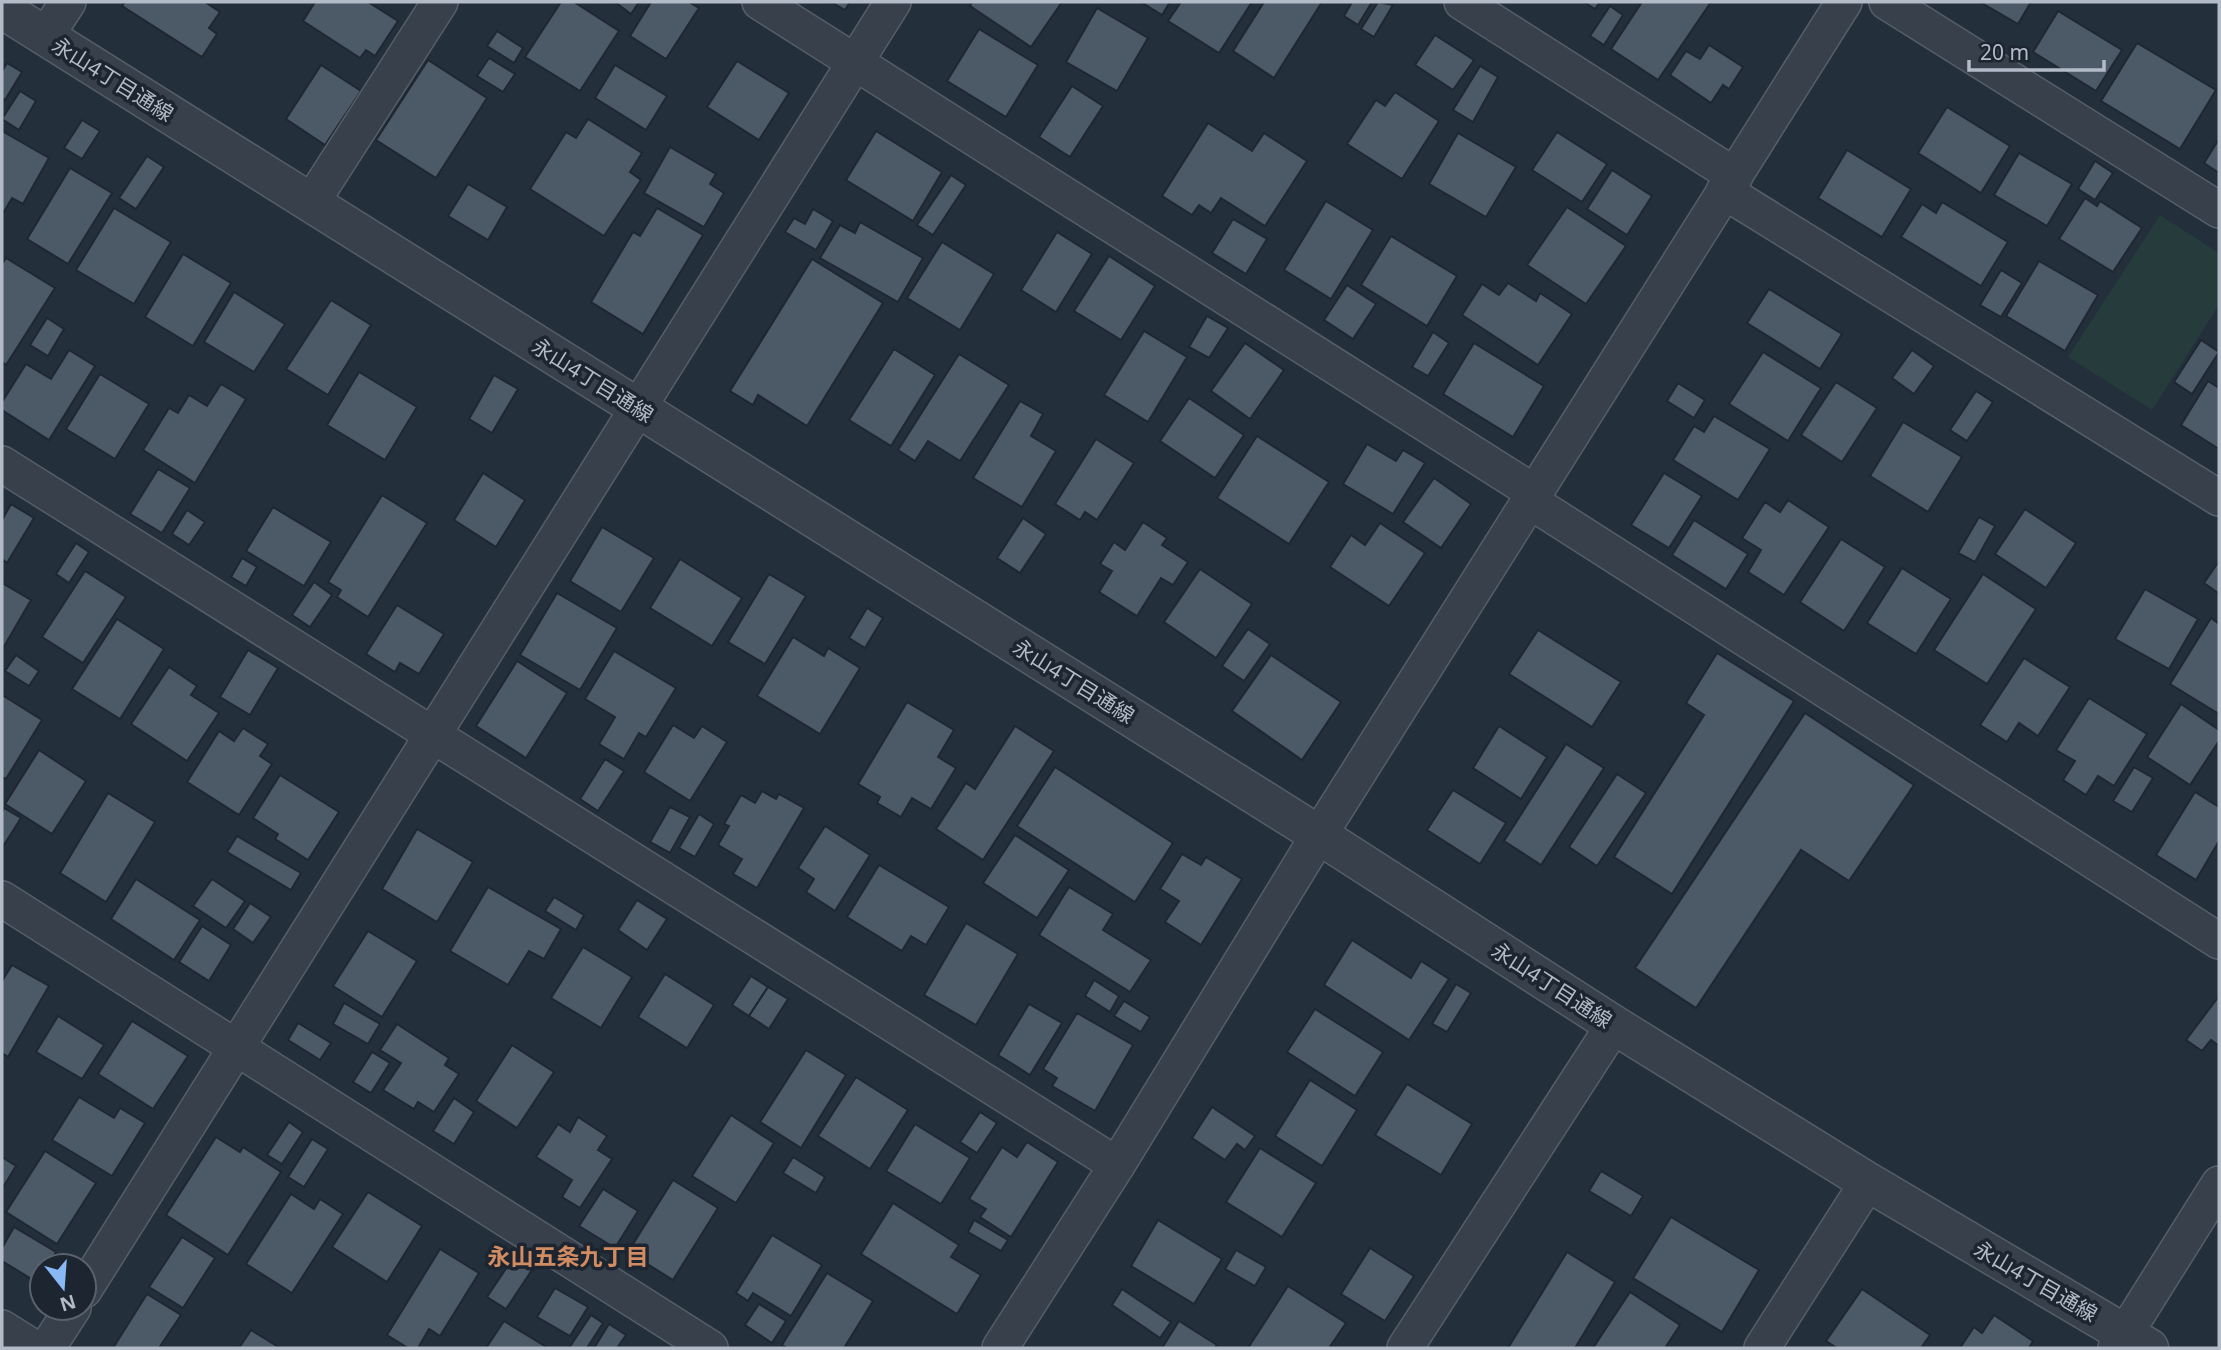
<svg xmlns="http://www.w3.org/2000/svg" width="2221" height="1350" viewBox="0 0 2221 1350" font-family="'Noto Sans','Noto Sans JP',sans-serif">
<rect width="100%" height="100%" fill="#232f3b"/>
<!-- park -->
<path fill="#253b3c" d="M2160 215 2219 253V305L2152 410 2068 357Z"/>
<!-- building -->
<g fill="#4c5967" stroke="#1e2732" stroke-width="2">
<path d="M125 2H205L220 12 209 28 217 34 202 57 122 6Z"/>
<path d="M315 2H368L398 21 375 56 366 50 360 58 303 21Z"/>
<path d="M561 2H574L619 31 580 91 525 57Z"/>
<path d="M615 2H639L631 14Z"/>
<path d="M651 2H689L699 8 666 59 630 36Z"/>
<path d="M831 2H850L845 10Z"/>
<path d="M972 2H1062L1031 47 970 6Z"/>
<path d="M1141 2H1170L1162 15Z"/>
<path d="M1181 2H1252L1219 53 1168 21Z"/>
<path d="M1264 2H1322L1274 78 1233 51Z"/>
<path d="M1352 2H1372L1358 25 1344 16Z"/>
<path d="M1378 2 1393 5 1374 37 1361 29Z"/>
<path d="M1584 2H1600L1595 9Z"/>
<path d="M1642 2H1711L1658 80 1611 49Z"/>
<path d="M1980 2H2031L2018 24Z"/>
<path d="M1610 6 1623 15 1604 45 1590 36Z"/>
<path d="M1097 8 1148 38 1117 91 1066 62Z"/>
<path d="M2058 11 2122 50 2096 91 2033 52Z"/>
<path d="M979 29 1038 65 1006 117 947 81Z"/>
<path d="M497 31 523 48 514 63 487 46Z"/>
<path d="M1435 35 1474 60 1453 90 1415 65Z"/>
<path d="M2137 43 2216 90 2180 149 2101 101Z"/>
<path d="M1709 45 1743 67 1729 89 1723 85 1711 103 1670 75 1686 51 1700 59Z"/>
<path d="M489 58 515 74 503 92 477 76Z"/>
<path d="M428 60 487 98 436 178 376 140Z"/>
<path d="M737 61 789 93 759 140 707 107Z"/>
<path d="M7 63 22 72 5 100 2 98V71Z"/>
<path d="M321 65 361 91 325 145 286 119Z"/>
<path d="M615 65 667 96 646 130 595 98Z"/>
<path d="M1480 66 1498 77 1473 122 1453 110Z"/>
<path d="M1072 86 1103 106 1070 157 1039 137Z"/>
<path d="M20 91 36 101 19 130 2 119Z"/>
<path d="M1395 92 1439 121 1402 179 1347 144 1376 100 1385 106Z"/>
<path d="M1947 107 2010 146 1981 193 1918 153Z"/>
<path d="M588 119 642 153 630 172 641 180 604 236 530 189 566 132 576 138Z"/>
<path d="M82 120 100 131 82 159 64 148Z"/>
<path d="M1208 123 1252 151 1264 133 1307 161 1265 226 1221 198 1211 213 1199 205 1192 215 1162 196Z"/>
<path d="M2 131 49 158 23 204 12 198 2 215Z"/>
<path d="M876 131 942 172 913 221 846 180Z"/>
<path d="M1557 132 1607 164 1582 202 1532 170Z"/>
<path d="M1458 133 1516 167 1486 217 1429 184Z"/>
<path d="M2219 139V173L2204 163Z"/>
<path d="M670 147 716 174 710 184 724 193 704 227 644 193Z"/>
<path d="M1847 150 1911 189 1882 237 1818 198Z"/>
<path d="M2019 153 2072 184 2047 226 1994 195Z"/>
<path d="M147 156 164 167 136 209 119 198Z"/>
<path d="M2095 161 2113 173 2095 200 2078 189Z"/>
<path d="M70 168 112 193 68 264 27 239Z"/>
<path d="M1612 170 1652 196 1627 235 1587 209Z"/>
<path d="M951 175 966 185 933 235 917 225Z"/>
<path d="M468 184 507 207 488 240 448 216Z"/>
<path d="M2085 198 2097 206 2100 201 2142 228 2113 272 2059 239Z"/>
<path d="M1326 201 1373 230 1331 299 1284 270Z"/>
<path d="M1942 202 2008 242 1981 286 1901 237 1922 204 1936 213Z"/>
<path d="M1567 207 1626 246 1586 304 1527 265Z"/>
<path d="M114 208 171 242 134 304 76 270Z"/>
<path d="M657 208 703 235 643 334 591 302 633 232 640 236Z"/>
<path d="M813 209 833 221 816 250 785 232 794 218 805 224Z"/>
<path d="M1233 219 1267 239 1246 274 1212 253Z"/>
<path d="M860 222 923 258 898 302 820 258 840 225 855 233Z"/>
<path d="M1057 232 1092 254 1056 312 1021 290Z"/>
<path d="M1391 236 1457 276 1427 326 1361 285Z"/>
<path d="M942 242 994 274 960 330 907 298Z"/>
<path d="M183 254 231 283 193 346 145 317Z"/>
<path d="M1109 256 1155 286 1121 340 1074 311Z"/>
<path d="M6 258 55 288 6 365 2 362V264Z"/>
<path d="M812 259 883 303 807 426 758 395 753 405 730 391Z"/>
<path d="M2039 261 2098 295 2065 351 2006 316Z"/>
<path d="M2001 270 2022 283 2001 317 1980 305Z"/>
<path d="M1508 283 1536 301 1540 293 1572 314 1538 365 1462 315 1482 284 1499 295Z"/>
<path d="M1347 285 1376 304 1353 339 1324 320Z"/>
<path d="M1769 289 1842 334 1820 369 1747 323Z"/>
<path d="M234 292 285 324 254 372 204 342Z"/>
<path d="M331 300 371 325 328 395 286 369Z"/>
<path d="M1207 316 1228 328 1209 358 1189 347Z"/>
<path d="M47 318 64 329 48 356 30 345Z"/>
<path d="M1144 331 1187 357 1148 422 1104 395Z"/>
<path d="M1433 332 1449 343 1428 376 1412 367Z"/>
<path d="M2201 340 2219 352 2192 394 2174 382Z"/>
<path d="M1245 343 1284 370 1250 419 1211 391Z"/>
<path d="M1474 343 1544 386 1513 437 1443 394Z"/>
<path d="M894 349 935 375 891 446 849 420Z"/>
<path d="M69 350 95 366 49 440 2 410V402L26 364 51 379Z"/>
<path d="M1912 350 1934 366 1914 394 1892 378Z"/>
<path d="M1763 352 1821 388 1788 441 1729 404Z"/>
<path d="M959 354 1009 385 960 461 928 441 915 461 898 450Z"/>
<path d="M359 372 417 407 385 460 327 425Z"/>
<path d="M100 374 149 404 115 459 66 429Z"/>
<path d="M494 375 518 389 492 433 469 419Z"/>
<path d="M2208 381 2219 388V449L2181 425Z"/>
<path d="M1836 382 1877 408 1842 462 1801 435Z"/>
<path d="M1678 383 1705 400 1694 418 1667 401Z"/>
<path d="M221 384 246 399 195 483 143 450 169 408 178 413 189 395 207 406Z"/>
<path d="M1976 391 1993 402 1967 441 1950 430Z"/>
<path d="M1189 398 1244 435 1215 478 1160 441Z"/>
<path d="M1020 401 1043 414 1031 436 1056 451 1022 507 973 478Z"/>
<path d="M1714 416 1770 449 1738 500 1673 460 1694 426 1704 432Z"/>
<path d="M1903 422 1962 457 1928 512 1870 476Z"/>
<path d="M1257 436 1329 482 1289 544 1217 498Z"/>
<path d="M1096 439 1134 463 1097 520 1085 512 1080 520 1055 504Z"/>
<path d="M1367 444 1396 461 1403 450 1425 463 1393 514 1343 484Z"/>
<path d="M158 469 190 488 162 533 130 514Z"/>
<path d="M483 473 525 500 496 547 454 520Z"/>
<path d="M1664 473 1702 496 1669 548 1631 525Z"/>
<path d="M1434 478 1471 504 1441 548 1403 522Z"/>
<path d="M382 495 427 523 368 617 337 597 341 590 328 582Z"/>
<path d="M1788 500 1829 527 1784 595 1748 572 1761 550 1742 538 1765 502 1780 512Z"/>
<path d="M11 504 34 518 7 563 2 559V520Z"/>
<path d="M273 507 331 542 304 586 246 551Z"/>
<path d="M2025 509 2076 543 2046 588 1995 554Z"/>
<path d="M187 510 205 522 189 545 172 534Z"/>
<path d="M1979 517 1995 526 1975 562 1958 553Z"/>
<path d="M1023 518 1046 534 1020 573 997 558Z"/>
<path d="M1694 520 1748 554 1726 589 1672 555Z"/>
<path d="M1143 522 1167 538 1162 545 1188 562 1173 585 1161 578 1137 616 1099 592 1112 571 1100 564 1114 542 1125 550Z"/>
<path d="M1380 523 1425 553 1389 606 1330 567 1351 535 1365 545Z"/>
<path d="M602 527 654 558 621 612 570 581Z"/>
<path d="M1841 539 1885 567 1844 631 1800 602Z"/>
<path d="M76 543 89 552 69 583 56 574Z"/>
<path d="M242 558 257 567 246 586 231 577Z"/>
<path d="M680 559 742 598 712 646 650 608Z"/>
<path d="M2219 561V592L2218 593 2204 583Z"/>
<path d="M1902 568 1951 599 1916 654 1867 623Z"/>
<path d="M1200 569 1252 604 1216 658 1164 622Z"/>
<path d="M85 571 126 597 83 663 42 637Z"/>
<path d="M769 574 806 596 765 664 728 642Z"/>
<path d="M1983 574 2036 609 1987 684 1934 650Z"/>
<path d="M314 582 332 595 310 627 292 615Z"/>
<path d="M2 583 31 600 2 650Z"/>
<path d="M2145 589 2198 619 2169 669 2115 639Z"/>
<path d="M557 593 617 628 580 690 520 655Z"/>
<path d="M397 605 444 634 419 674 400 663 395 672 366 654Z"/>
<path d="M867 608 883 618 865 648 849 638Z"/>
<path d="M2211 618 2219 624V714L2170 684Z"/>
<path d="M117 619 164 649 120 719 72 689Z"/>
<path d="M1248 629 1270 644 1244 681 1222 666Z"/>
<path d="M1538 630 1621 682 1592 727 1509 674Z"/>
<path d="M793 637 824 656 828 648 860 668 820 734 757 696Z"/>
<path d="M248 650 278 668 250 715 220 697Z"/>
<path d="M614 651 676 688 646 737 639 733 624 759 599 744 615 717 585 699Z"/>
<path d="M1717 653 1794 701 1672 894 1614 857 1704 715 1686 703Z"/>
<path d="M16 655 39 671 29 686 5 671Z"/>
<path d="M1271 655 1341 702 1302 760 1232 711Z"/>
<path d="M2024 658 2070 687 2038 736 2019 723 2007 742 1980 725Z"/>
<path d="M517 661 567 693 526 758 476 726Z"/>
<path d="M169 667 197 686 191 695 219 713 187 761 131 724Z"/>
<path d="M2 695 42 720 6 779 2 777Z"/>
<path d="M2089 698 2147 734 2114 786 2098 776 2086 795 2063 780 2075 761 2056 750Z"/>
<path d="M907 702 954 730 938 757 956 768 931 809 912 798 901 817 877 803 880 797 858 784Z"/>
<path d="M2181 704 2219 730V741L2190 785 2147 757Z"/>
<path d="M1805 713 1914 785 1849 881 1801 850 1696 1008 1635 968Z"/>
<path d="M673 725 694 738 702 726 727 742 690 801 644 772Z"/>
<path d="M1015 726 1054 751 983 860 936 829 966 783 975 789Z"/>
<path d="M1499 726 1547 757 1521 799 1473 768Z"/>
<path d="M243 728 268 744 260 756 272 764 239 815 187 782 219 731 234 741Z"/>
<path d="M1566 744 1604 768 1541 865 1504 841Z"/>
<path d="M39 750 86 781 52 834 5 804Z"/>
<path d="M605 759 624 771 598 811 580 799Z"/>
<path d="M1055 767 1173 843 1135 902 1017 826Z"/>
<path d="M2134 767 2153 778 2132 812 2113 801Z"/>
<path d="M1617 774 1646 793 1597 866 1569 847Z"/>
<path d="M280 775 339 812 308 860 275 839 278 834 253 818Z"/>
<path d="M1453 790 1506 823 1480 864 1427 830Z"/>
<path d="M762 791 776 799 779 794 804 808 757 888 733 874 742 859 718 845 729 826 724 824 741 795 755 803Z"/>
<path d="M2195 792 2219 807V841L2196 880 2156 855Z"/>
<path d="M108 793 155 822 106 902 60 873Z"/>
<path d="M670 807 690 817 670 853 650 842Z"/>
<path d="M4 808 21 818 2 848V812Z"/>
<path d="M699 814 714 824 695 857 679 848Z"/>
<path d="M825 826 870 855 835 911 806 892 814 879 798 868Z"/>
<path d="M417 829 473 862 437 922 382 889Z"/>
<path d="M1015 835 1069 870 1037 918 983 883Z"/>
<path d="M237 836 301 873 291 890 227 852Z"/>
<path d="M1182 854 1201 865 1206 857 1242 879 1201 945 1165 922 1179 901 1160 889Z"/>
<path d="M879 865 949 907 926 945 911 936 902 951 847 917Z"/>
<path d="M136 879 200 920 174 960 111 919Z"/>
<path d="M212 879 245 901 226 928 193 906Z"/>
<path d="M488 887 561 929 544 959 529 951 508 985 450 951Z"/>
<path d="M1069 887 1113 914 1103 930 1151 960 1130 992 1039 935Z"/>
<path d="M554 897 584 915 576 930 545 911Z"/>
<path d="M637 900 667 919 647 950 618 930Z"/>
<path d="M250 903 271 917 253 943 233 929Z"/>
<path d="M966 923 1018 954 976 1025 924 995Z"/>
<path d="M202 926 231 945 209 981 179 962Z"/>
<path d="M368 931 417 961 382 1017 333 986Z"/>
<path d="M1352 940 1411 978 1421 961 1449 979 1409 1040 1324 985Z"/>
<path d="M583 947 632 977 601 1028 551 998Z"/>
<path d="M12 965 49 986 8 1057 2 1053V981Z"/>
<path d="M665 974 714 1005 687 1048 638 1017Z"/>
<path d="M751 976 768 987 749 1016 732 1005Z"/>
<path d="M1094 980 1119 996 1110 1012 1085 996Z"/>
<path d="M1456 984 1471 993 1447 1032 1432 1024Z"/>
<path d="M768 987 788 999 769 1029 749 1016Z"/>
<path d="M2219 996V1046L2211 1040 2202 1051 2186 1040Z"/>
<path d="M1124 1001 1150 1017 1141 1032 1114 1016Z"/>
<path d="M344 1003 380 1024 368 1044 333 1024Z"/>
<path d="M1029 1004 1062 1023 1030 1075 998 1055Z"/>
<path d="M1315 1009 1383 1052 1355 1096 1287 1052Z"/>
<path d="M1077 1013 1133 1045 1095 1111 1052 1086 1057 1078 1043 1069Z"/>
<path d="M58 1016 104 1045 82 1079 36 1052Z"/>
<path d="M132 1021 188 1056 153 1109 98 1074Z"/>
<path d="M298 1023 331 1043 320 1060 288 1040Z"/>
<path d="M397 1024 449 1058 445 1065 459 1074 434 1112 418 1102 414 1109 383 1090 401 1063 380 1050Z"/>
<path d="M512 1045 554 1072 517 1128 476 1101Z"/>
<path d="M806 1050 846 1075 801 1148 760 1122Z"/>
<path d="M372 1052 390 1063 371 1093 353 1082Z"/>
<path d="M856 1077 908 1110 870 1169 818 1136Z"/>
<path d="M1310 1080 1357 1110 1322 1166 1275 1136Z"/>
<path d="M1407 1084 1472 1124 1441 1175 1375 1135Z"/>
<path d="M79 1097 114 1118 120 1108 145 1123 112 1176 52 1140Z"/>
<path d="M454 1098 474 1112 454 1144 433 1131Z"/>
<path d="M1212 1107 1255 1136 1245 1150 1237 1144 1225 1160 1192 1138Z"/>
<path d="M980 1112 997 1123 977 1153 960 1142Z"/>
<path d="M731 1115 774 1143 736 1203 692 1176Z"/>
<path d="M578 1117 607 1136 598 1150 612 1159 580 1208 562 1197 572 1180 536 1157 558 1124 570 1132Z"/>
<path d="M289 1122 303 1132 282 1164 267 1155Z"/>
<path d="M915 1124 970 1158 941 1204 886 1171Z"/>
<path d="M216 1137 240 1152 243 1147 281 1172 228 1255 166 1215Z"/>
<path d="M312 1139 328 1149 304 1187 288 1177Z"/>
<path d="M1027 1142 1058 1162 1011 1237 980 1217 986 1209 969 1199 1002 1147 1017 1157Z"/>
<path d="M1260 1148 1316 1183 1282 1237 1226 1202Z"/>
<path d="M45 1151 96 1183 57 1244 6 1212Z"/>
<path d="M2 1157 16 1166 2 1189Z"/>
<path d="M793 1157 825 1177 816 1193 783 1173Z"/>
<path d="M1601 1171 1643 1196 1631 1216 1589 1191Z"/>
<path d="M673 1180 718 1208 673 1280 628 1252Z"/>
<path d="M603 1189 638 1211 615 1248 579 1226Z"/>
<path d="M368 1192 422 1226 387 1282 332 1247Z"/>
<path d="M291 1194 314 1209 320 1199 343 1214 292 1293 246 1264Z"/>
<path d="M893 1203 959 1245 951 1257 981 1275 957 1314 861 1254Z"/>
<path d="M1671 1217 1759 1270 1722 1332 1633 1278Z"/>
<path d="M974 1220 1008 1240 1001 1251 968 1232Z"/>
<path d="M1158 1220 1222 1259 1194 1304 1131 1266Z"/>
<path d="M14 1227 56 1252 48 1266H42L38 1283 2 1261V1248Z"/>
<path d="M772 1235 822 1265 791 1316 753 1293 748 1301 736 1293Z"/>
<path d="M182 1237 215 1258 183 1308 149 1287Z"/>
<path d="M1370 1248 1414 1276 1385 1321 1341 1294Z"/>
<path d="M440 1249 479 1273 440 1336 429 1329 418 1348H408L387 1335Z"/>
<path d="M1236 1250 1266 1267 1255 1286 1225 1269Z"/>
<path d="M1567 1252 1615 1282 1575 1348H1508Z"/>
<path d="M513 1258 532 1270 506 1309 487 1297Z"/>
<path d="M827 1273 873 1301 844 1348H787L782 1345Z"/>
<path d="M1288 1286 1346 1323 1329 1348H1248Z"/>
<path d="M555 1288 588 1307 570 1336 537 1317Z"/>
<path d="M1122 1289 1171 1322 1160 1338 1112 1305Z"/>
<path d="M1862 1289 1930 1335 1921 1348H1837L1826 1341Z"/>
<path d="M1630 1292 1680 1325 1665 1348H1593Z"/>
<path d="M147 1294 181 1315 159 1348H113Z"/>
<path d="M759 1304 786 1321 772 1343 745 1325Z"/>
<path d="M591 1315 603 1323 587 1348H569Z"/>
<path d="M1994 1315 2033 1341 2029 1348H1960L1974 1327 1982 1333Z"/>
<path d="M504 1321 548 1348H486Z"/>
<path d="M1179 1321 1217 1345 1215 1348H1162Z"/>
<path d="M609 1324 626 1335 617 1348H594Z"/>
<path d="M251 1330 280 1348H239Z"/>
</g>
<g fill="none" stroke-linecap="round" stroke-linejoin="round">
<defs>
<g id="minor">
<path d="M760 2 1535 493"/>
<path d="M1462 2 1735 176"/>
<path d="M1887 2 2219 210"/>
<path d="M45 37 68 2"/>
<path d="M1724 191 2219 498"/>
<path d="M311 203 440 2"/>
<path d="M2 464 1117 1165"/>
<path d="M1530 501 2219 941"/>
<path d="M2 899 710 1348"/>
<path d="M84 1290 893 2"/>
<path d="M2 1328 34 1348"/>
<path d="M47 1348 73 1308"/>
<path d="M1000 1348 1117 1165 1319 835 1844 2"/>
<path d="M1405 1348 1614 1025"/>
<path d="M1762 1348 1868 1182"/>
<path d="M2116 1348 2219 1184"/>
</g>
<path id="tertiary" d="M2 9 1319 835 1614 1025 1868 1182 2149 1348"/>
</defs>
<!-- minor casing -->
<use href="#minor" stroke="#555e69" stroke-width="38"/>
<!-- tertiary casing -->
<use href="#tertiary" stroke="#555e69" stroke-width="41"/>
<!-- minor -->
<use href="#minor" stroke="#37404b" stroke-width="35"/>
<!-- tertiary -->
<use href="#tertiary" stroke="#37404b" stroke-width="38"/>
</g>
<g text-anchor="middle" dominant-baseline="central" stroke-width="7" stroke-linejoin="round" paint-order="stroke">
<!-- street labels -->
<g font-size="21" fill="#b2bbc7" stroke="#1c2530">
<text transform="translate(113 79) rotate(32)">永山4丁目通線</text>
<text transform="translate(593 380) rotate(32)">永山4丁目通線</text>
<text transform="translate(1074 681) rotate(32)">永山4丁目通線</text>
<text transform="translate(1552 985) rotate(33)">永山4丁目通線</text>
<text transform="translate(2036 1281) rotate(30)">永山4丁目通線</text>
</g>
<!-- neighbourhood labels -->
<g font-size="23" font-weight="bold" fill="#d28c62" stroke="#1c2530">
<text x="568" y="1256">永山五条九丁目</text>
</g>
</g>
<!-- border -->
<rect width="2221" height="1350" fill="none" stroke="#b2bbc7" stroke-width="7"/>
<!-- north arrow -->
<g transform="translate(63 1287) rotate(163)"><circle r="33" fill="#1c2530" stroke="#58616c" stroke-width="2"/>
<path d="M0-5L12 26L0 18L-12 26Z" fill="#88b9f6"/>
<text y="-10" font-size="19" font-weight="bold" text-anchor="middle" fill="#b2bbc7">N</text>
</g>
<!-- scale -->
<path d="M1969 60v10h135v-10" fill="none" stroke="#b2bbc7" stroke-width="3.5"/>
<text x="1980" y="60" font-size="21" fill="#b2bbc7" stroke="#1c2530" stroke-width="5" paint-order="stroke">20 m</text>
</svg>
